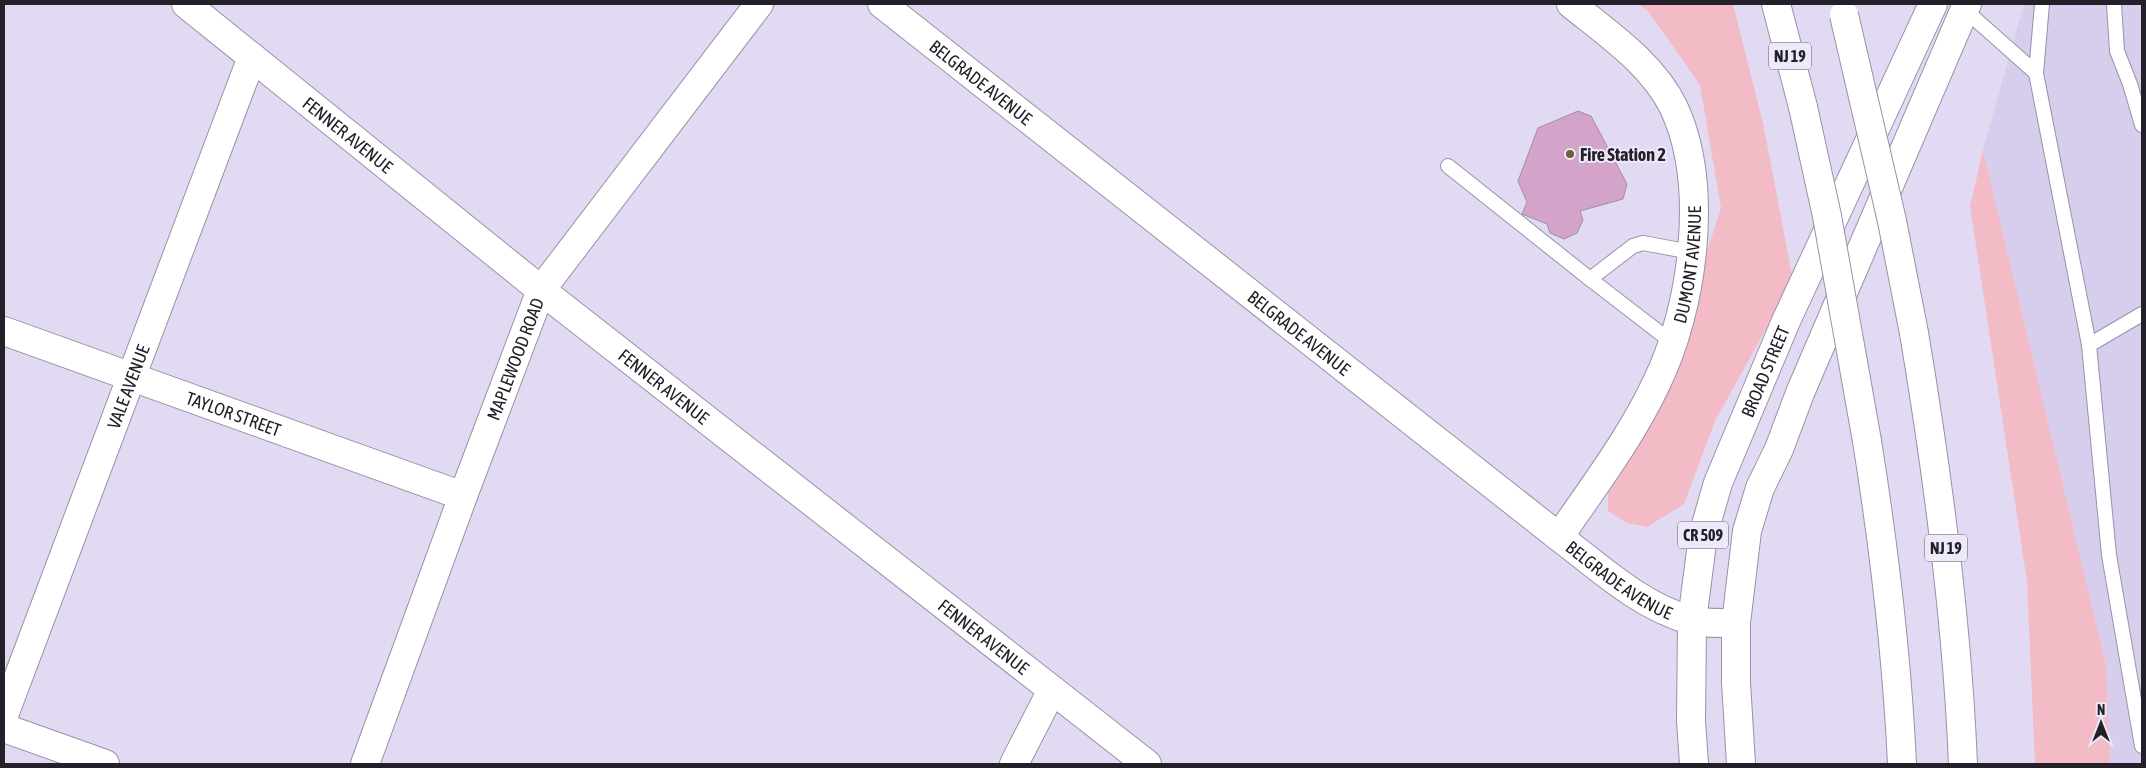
<svg xmlns="http://www.w3.org/2000/svg" width="2146" height="768" viewBox="0 0 2146 768" font-family="'Asap Condensed',sans-serif">
<rect width="100%" height="100%" fill="#e2daf2"/>
<!-- built -->
<path fill="#d7cdec" d="M2024 4H2142V764H2110L2106 665 1983 150Z"/>
<!-- green -->
<g fill="#f3bbc5">
<path d="M1638 4H1733L1763 123 1793 280 1715 421 1684 504 1647 527 1627 523 1608 511V481L1666 378 1721 208 1700 85 1648 11Z"/>
<path d="M1983 150 2106 665 2110 764H2035L2027 581 1970 206Z"/>
</g>
<!-- building -->
<path fill="#d3a3c9" stroke="#a38e9e" d="M1578 111 1591 116 1627 184 1623 199 1580 211 1583 220 1577 233 1564 239 1550 233 1547 224 1522 214 1527 202 1518 181 1538 128Z"/>
<g fill="none" stroke-linecap="round" stroke-linejoin="round">
<defs>
<g id="service">
<path d="M2042 4 2036 73 2089 345 2109 555 2142 746"/>
<path d="M2114 4 2117 51 2130 84 2142 125"/>
<path d="M1965 10 2036 73"/>
<path d="M1448 166 1590 279"/>
<path d="M1673 343 1590 279 1633 246 1643 243 1691 252"/>
<path d="M2089 345 2142 314"/>
</g>
<g id="minor">
<path id="s1" d="M882 4 1559 537C1600 568 1640 606 1690 620 1704 624 1722 623 1736 623"/>
<path id="s2" d="M4 331 463 496"/>
<path id="s3" d="M1559 537C1593 487 1630 439 1656 384 1693 309 1710 186 1674 108 1653 64 1608 34 1571 4"/>
<path id="s4" d="M4 715 252 57"/>
<path d="M4 728 105 764"/>
<path id="s5" d="M365 764 463 496 541 290 759 4"/>
<path d="M1014 764 1052 690"/>
</g>
<g id="tertiary">
<path id="s6" d="M186 4 541 290 1147 764"/>
</g>
<g id="primary">
<path id="s7" d="M1694 764 1691 721 1692 621 1703 535 1718 483 1786 321 1933 4"/>
<path d="M1741 764 1736 682V623L1747 531 1760 488 1779 449 1800 393 1967 4"/>
</g>
<g id="motorway">
<path d="M1776 4 1803 107"/>
<path d="M1914 333C1938 476 1957 619 1963 764"/>
<path d="M1867 441C1884 548 1897 656 1902 764"/>
</g>
</defs>
<!-- service casing -->
<use href="#service" stroke="#9991a7" stroke-width="16"/>
<!-- minor casing -->
<use href="#minor" stroke="#9991a7" stroke-width="30"/>
<!-- tertiary casing -->
<use href="#tertiary" stroke="#9991a7" stroke-width="30"/>
<!-- primary casing -->
<use href="#primary" stroke="#9991a7" stroke-width="30"/>
<!-- motorway casing -->
<use href="#motorway" stroke="#9991a7" stroke-width="30"/>
<!-- service -->
<use href="#service" stroke="#fff" stroke-width="14"/>
<!-- minor -->
<use href="#minor" stroke="#fff" stroke-width="28"/>
<!-- tertiary -->
<use href="#tertiary" stroke="#fff" stroke-width="28"/>
<!-- primary -->
<use href="#primary" stroke="#fff" stroke-width="28"/>
<!-- motorway -->
<use href="#motorway" stroke="#fff" stroke-width="28"/>
<defs>
<g id="motorway-bridge">
<path d="M1844 15 1892 221 1914 333"/>
<path d="M1803 107 1827 216 1867 441"/>
</g>
</defs>
<!-- motorway-bridge casing -->
<use href="#motorway-bridge" stroke="#9991a7" stroke-width="30" stroke-linecap="butt"/>
<!-- motorway-bridge -->
<use href="#motorway-bridge" stroke="#fff" stroke-width="28"/>
</g>
<!-- markers -->
<circle fill="#676431" stroke="#eee8fb" stroke-width="2" cx="1570" cy="154" r="5"/>
<g text-anchor="middle" dominant-baseline="central" stroke-width="4" stroke-linejoin="round" paint-order="stroke">
<!-- shield labels -->
<g fill="#eee8fb" stroke="#605c68" stroke-width="1">
<rect x="1769" y="42.5" width="42" height="27" rx="4"/>
<rect x="1678" y="521.5" width="50" height="27" rx="4"/>
<rect x="1925" y="534.5" width="42" height="27" rx="4"/>
</g>
<g font-size="16" font-weight="bold" fill="#232029">
<text x="1790" y="56">NJ 19</text>
<text x="1703" y="535">CR 509</text>
<text x="1946" y="548">NJ 19</text>
</g>
<!-- street labels -->
<g font-size="18" fill="#232029" stroke="#eee8fb">
<text stroke="none"><textPath href="#s1" startOffset="126">BELGRADE AVENUE</textPath></text>
<text stroke="none"><textPath href="#s6" startOffset="208">FENNER AVENUE</textPath></text>
<text stroke="none"><textPath href="#s3" startOffset="306">DUMONT AVENUE</textPath></text>
<text stroke="none"><textPath href="#s1" startOffset="531">BELGRADE AVENUE</textPath></text>
<text stroke="none"><textPath href="#s5" startOffset="432">MAPLEWOOD ROAD</textPath></text>
<text stroke="none"><textPath href="#s7" startOffset="405">BROAD STREET</textPath></text>
<text stroke="none"><textPath href="#s4" startOffset="351">VALE AVENUE</textPath></text>
<text stroke="none"><textPath href="#s6" startOffset="612">FENNER AVENUE</textPath></text>
<text stroke="none"><textPath href="#s2" startOffset="244">TAYLOR STREET</textPath></text>
<text stroke="none"><textPath href="#s1" startOffset="936">BELGRADE AVENUE</textPath></text>
<text stroke="none"><textPath href="#s6" startOffset="1018">FENNER AVENUE</textPath></text>
</g>
<!-- poi labels -->
<g font-size="18" font-weight="bold" fill="#232029" stroke="#eee8fb" text-anchor="start">
<text x="1580" y="154">Fire Station 2</text>
</g>
</g>
<!-- border -->
<rect width="2146" height="768" fill="none" stroke="#232029" stroke-width="10"/>
<!-- north arrow -->
<g transform="translate(2101 723)" stroke="#eee8fb" stroke-width="4" paint-order="stroke">
<path d="M0-4L9 19L0 12L-9 19Z" fill="#232029"/>
<text y="-8" font-size="14" font-weight="bold" text-anchor="middle" fill="#232029">N</text>
</g>
</svg>
